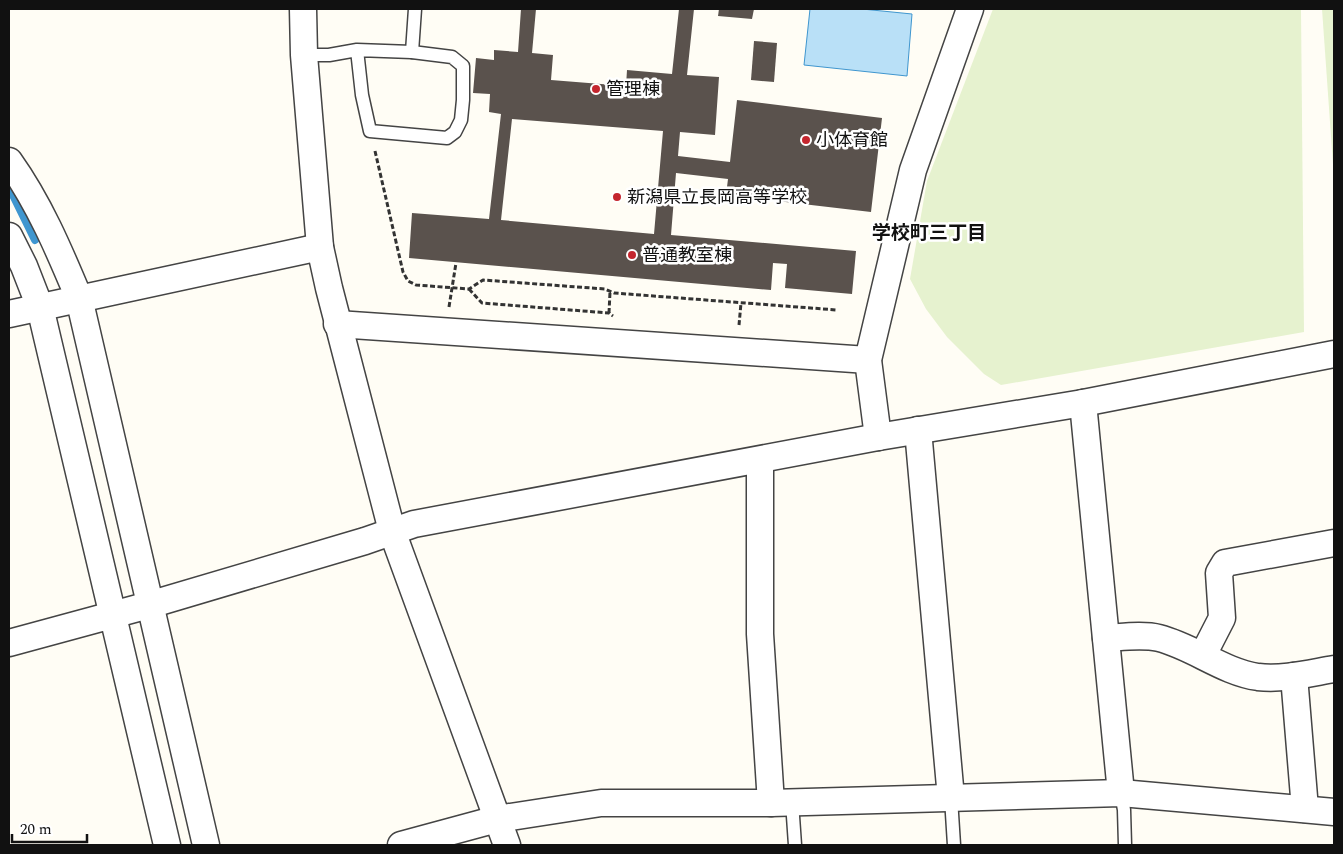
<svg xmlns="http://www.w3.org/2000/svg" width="1343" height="854" viewBox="0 0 1343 854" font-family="Spectral,'Noto Sans JP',serif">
<rect width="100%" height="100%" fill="#fffdf5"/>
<!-- pitch -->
<g fill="#e6f2cf">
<path d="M993 9H1301L1304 332 1001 385 984 374 947 337 926 309 910 279 927 181Z"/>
<path d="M1322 9H1334V179Z"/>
</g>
<!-- water -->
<path fill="#b9e0f7" stroke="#3f96cf" d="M810 9H862L912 14 907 76 804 65Z"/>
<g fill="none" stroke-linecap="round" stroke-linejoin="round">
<!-- stream -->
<path stroke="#3f96cf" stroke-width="8" d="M9 187 35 240"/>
</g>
<!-- building -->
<g fill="#5a524d" fill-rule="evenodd">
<path d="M521 9H536L532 53 553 55 551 80 626 86 627 70 672 74 679 9H694L687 75 719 77 715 135 680 132 678 156 730 162 737 100 882 118 871 212 726 195 728 179 676 173 671 235 856 251 852 294 785 288 787 264 773 263 771 290 409 258 412 213 489 219 501 114 489 112 490 94 473 93 476 58 494 60V50L518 52ZM512 119 663 131 654 234 501 220Z"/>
<path d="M719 9H754L752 19 718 16Z"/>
<path d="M754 41 777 43 774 82 751 80Z"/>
</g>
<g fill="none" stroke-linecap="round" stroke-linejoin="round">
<defs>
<g id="service">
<path d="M412 52 415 9"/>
<path d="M304 55H329L357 50 412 52 452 57 463 66V100L461 120 455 132 447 138 370 131 362 95 357 50"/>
<path d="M1121 793 1124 810 1125 845"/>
<path d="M951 798 954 845"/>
<path d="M792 802 795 845"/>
</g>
<g id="minor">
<path d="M303 9 304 55 320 247 329 288 392 531 507 845"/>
<path d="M9 161C39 203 59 250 79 298L206 845"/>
<path d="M9 236 24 266 40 307 167 845"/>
<path d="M9 314 320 247"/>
<path d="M337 324 868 360"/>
<path d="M1083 403 1121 793"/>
<path d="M918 430 951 798"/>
<path d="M878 437 868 360 913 170 970 9"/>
<path d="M760 461V634L771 803"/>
<path d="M1106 638C1123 637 1143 634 1159 638 1194 647 1223 672 1258 677 1283 680 1310 673 1334 669"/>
<path d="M9 643 149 605 365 541 414 524 878 437 1083 403 1334 354"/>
<path d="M1203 655 1222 618 1219 573 1225 563 1334 543"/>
<path d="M1294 676 1305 809"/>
<path d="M401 845 497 819 601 803H771L1121 793 1334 812"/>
</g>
</defs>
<!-- service casing -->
<use href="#service" stroke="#444" stroke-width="15"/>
<!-- minor casing -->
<use href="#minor" stroke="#444" stroke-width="29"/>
<!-- path -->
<g stroke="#333" stroke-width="3" stroke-dasharray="5 2.5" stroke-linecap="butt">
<path d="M375 151 403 272 408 281 416 285 469 289 483 280 605 289 614 293 837 310"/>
<path d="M469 289 482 303 609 313 613 316"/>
<path d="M449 307 456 263"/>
<path d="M609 313 610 292"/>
<path d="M739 325 741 303"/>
</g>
<!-- service -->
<use href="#service" stroke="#fff" stroke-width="12"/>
<!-- minor -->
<use href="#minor" stroke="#fff" stroke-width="26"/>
</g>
<!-- markers -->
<g fill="#c4262e" stroke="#fff" stroke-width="2">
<circle cx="596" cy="89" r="5"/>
<circle cx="806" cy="140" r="5"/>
<circle cx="617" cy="197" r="5"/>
<circle cx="632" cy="255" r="5"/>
</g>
<g text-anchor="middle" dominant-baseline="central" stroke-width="5" stroke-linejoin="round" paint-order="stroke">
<!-- poi labels -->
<g font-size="18" fill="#111" stroke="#fff" text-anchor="start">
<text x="606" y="89">管理棟</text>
<text x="816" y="140">小体育館</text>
<text x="627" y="197">新潟県立長岡高等学校</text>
<text x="642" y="255">普通教室棟</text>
</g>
<!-- neighbourhood labels -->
<g font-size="19" font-weight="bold" fill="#111" stroke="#fff">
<text x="929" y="233">学校町三丁目</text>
</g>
</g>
<!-- border -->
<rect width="1343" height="854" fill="none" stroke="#111111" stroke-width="20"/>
<!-- scale -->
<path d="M12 834v8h75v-8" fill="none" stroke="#111111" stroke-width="2.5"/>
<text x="20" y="834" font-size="15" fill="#111111" stroke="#ffffff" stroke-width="4" paint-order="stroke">20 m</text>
</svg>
